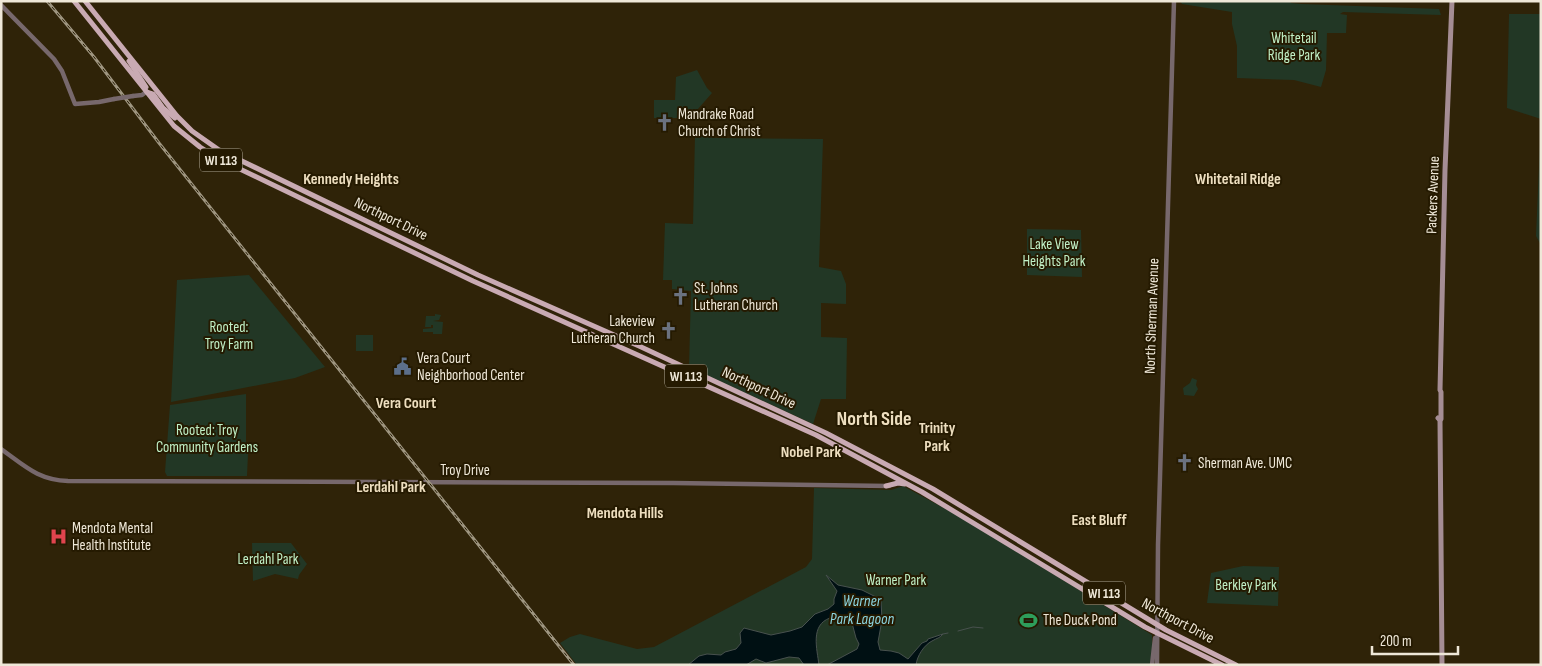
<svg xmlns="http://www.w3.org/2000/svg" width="1542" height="666" viewBox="0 0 1542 666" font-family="'Sofia Sans Condensed',sans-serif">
<rect width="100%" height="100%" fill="#2f2308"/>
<!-- green -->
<g fill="#223725">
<path d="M1180 1H1290L1291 3 1302 4 1439 9 1441 15 1343 12 1340 14 1347 15 1346 33H1327L1326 70 1321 87 1294 80 1237 78V46L1232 24V12L1182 4Z"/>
<path d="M1509 14H1541V119L1507 108Z"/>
<path d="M697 70 707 88 712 93 690 118H654V100H675L676 77Z"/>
<path d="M1541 121V245L1536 236Z"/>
<path d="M705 130 709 135 715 138 823 139 819 267 841 271 846 284V304L821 303V337L847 338 846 399H821L813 424 689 367 691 291 672 289V280H663L665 223 693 224 695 135 700 134Z"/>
<path d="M1027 229 1081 230 1082 277 1027 275Z"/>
<path d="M249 275 325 367 295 378 171 402 177 280Z"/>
<path d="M435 314 441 315 439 320 433 321 443 322 442 334H433V332H423V329L433 328V325H431V327H425L426 316H435Z"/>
<rect x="356" y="335" width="17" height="16"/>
<path d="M1192 378 1197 380 1196 385 1198 389 1194 396 1184 395 1183 388 1190 383Z"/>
<path d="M246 394V454H248L247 476H167L165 472 170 405Z"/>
<path d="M903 486 966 520 1152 635V665H577L560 643 570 637 580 634 637 649 654 647 806 567 812 559 814 488 891 490Z"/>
<path d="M252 543H291L307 564 299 575 298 579 275 574 253 581Z"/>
<path d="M1243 566 1279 567 1278 606 1207 603 1211 573Z"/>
</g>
<!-- water -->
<path fill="#001013" stroke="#48514e" d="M826 575 838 585 862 590 876 597 881 601 882 620 878 642 880 650 891 651 899 653 908 659 922 643 927 641 928 639 943 634C940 638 937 638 932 641 924 645 917 656 916 665H827L857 649 859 644 856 638 852 623C844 618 840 614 830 618 810 625 817 649 819 665H804L799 658 789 657 766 663 756 659 746 665H688L699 656 707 654 721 655 725 652 736 649 741 643 740 633 744 628 771 635 790 631 802 627 815 614 828 609 834 604V599L837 591Z"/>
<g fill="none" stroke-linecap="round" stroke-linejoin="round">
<!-- stream -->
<g stroke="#48514e" stroke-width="1">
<path d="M958 631 973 627 983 628"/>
<path d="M943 634 948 633"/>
</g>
<!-- tertiary -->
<g stroke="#77686c" stroke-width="4.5">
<path d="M1 5 54 59 62 71 75 104 99 102 114 99"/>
<path d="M133 96 142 95 146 92"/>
<path d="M1 449C25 466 38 480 68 481L673 483 889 486"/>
<path d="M1152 665 1155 638"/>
<path d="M1157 665 1158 545 1174 1"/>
</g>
<!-- secondary -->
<g stroke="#a58d94" stroke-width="5">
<path d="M1438 418 1440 420 1442 665"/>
<path d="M1440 420 1441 419V392L1440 390 1445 170 1452 1"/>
</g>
<!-- primary -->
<g stroke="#c9aab3" stroke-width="5">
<path d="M74 1 174 126 200 147 219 159 473 281 816 435 922 492 1145 627 1222 665"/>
<path d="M85 1 177 116 192 131 219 150 478 275 639 346 826 433 933 489 1166 630 1236 665"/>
<path d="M129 61 146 87"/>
<path d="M147 92 153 94 163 108 175 118"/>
<path d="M886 486 898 483 905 484"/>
</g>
<defs>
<path id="rail" d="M47 1 94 57 159 143 574 665"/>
</defs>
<!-- rail casing -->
<use href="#rail" stroke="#9f9681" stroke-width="3"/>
<!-- rail -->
<use href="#rail" stroke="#251a01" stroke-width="1" stroke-dasharray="4" stroke-linecap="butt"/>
<!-- tertiary-bridge -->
<path stroke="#77686c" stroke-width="4.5" d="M114 99 133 96"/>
</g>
<!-- icons -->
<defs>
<symbol id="church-bare" viewBox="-9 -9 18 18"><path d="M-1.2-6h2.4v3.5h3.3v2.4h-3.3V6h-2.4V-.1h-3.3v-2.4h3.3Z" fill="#6b7280" stroke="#251a01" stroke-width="2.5" paint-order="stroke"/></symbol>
<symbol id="civic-bare" viewBox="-9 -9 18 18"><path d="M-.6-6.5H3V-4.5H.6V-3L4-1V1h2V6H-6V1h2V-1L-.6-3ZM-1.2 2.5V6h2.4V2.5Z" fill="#5c6f8a" stroke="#251a01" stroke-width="2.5" paint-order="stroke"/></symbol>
<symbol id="hospital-bare" viewBox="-9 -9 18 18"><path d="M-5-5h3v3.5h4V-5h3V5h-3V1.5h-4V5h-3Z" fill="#e0444e" stroke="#251a01" stroke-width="2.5" paint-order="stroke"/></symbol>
<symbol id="stadium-bare" viewBox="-9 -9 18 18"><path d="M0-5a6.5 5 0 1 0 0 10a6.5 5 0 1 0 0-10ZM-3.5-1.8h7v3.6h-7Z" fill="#2e9e5b" stroke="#251a01" stroke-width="2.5" paint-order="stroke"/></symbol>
</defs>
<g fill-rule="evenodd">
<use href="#church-bare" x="652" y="110" width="25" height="25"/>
<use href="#church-bare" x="668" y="284" width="25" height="25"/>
<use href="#church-bare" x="656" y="318" width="25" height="25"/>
<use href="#civic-bare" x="390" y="354" width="25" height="25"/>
<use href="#church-bare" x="1172" y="450" width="25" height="25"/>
<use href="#hospital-bare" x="46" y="524" width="25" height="25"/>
<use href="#stadium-bare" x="1016" y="608" width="25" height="25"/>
</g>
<g text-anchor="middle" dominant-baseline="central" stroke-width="4" stroke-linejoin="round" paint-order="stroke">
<!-- shield labels -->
<g fill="#251a01" stroke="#b2aa98" stroke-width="1">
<rect x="200" y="148.5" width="42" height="23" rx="4"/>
<rect x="665" y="364.5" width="42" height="23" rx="4"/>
<rect x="1083" y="581.5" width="42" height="23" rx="4"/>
</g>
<g font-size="14" font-weight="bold" fill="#efe8d8">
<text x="221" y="160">WI 113</text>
<text x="686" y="376">WI 113</text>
<text x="1104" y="593">WI 113</text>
</g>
<!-- park labels -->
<g font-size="15" fill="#c0f0c6" stroke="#251a01">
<text x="1294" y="38">Whitetail<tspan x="1294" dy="17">Ridge Park</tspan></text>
<text x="1054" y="244">Lake View<tspan x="1054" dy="17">Heights Park</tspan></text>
<text x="229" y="327">Rooted:<tspan x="229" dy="17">Troy Farm</tspan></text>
<text x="207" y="430">Rooted: Troy<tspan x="207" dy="17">Community Gardens</tspan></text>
<text x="268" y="559">Lerdahl Park</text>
<text x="896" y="580">Warner Park</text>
<text x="1246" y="585">Berkley Park</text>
</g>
<!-- poi labels -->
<g font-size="15" fill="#efe8d8" stroke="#251a01" text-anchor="start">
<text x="678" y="114">Mandrake Road<tspan x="678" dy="17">Church of Christ</tspan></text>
<text x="694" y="288">St. Johns<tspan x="694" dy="17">Lutheran Church</tspan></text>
<text x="655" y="321" text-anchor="end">Lakeview<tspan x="655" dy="17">Lutheran Church</tspan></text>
<text x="417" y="358">Vera Court<tspan x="417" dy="17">Neighborhood Center</tspan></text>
<text x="1198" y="463">Sherman Ave. UMC</text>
<text x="72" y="528">Mendota Mental<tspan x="72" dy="17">Health Institute</tspan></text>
<text x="1043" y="620">The Duck Pond</text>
</g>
<!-- street labels -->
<g font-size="15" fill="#efe8d8" stroke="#251a01">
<text transform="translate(1433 195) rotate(-88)">Packers Avenue</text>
<text transform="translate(391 219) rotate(26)">Northport Drive</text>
<text transform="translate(1152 316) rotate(-88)">North Sherman Avenue</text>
<text transform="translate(759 388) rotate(25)">Northport Drive</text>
<text x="465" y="470">Troy Drive</text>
<text transform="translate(1178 621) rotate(28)">Northport Drive</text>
</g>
<!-- neighbourhood labels -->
<g font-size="16" font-weight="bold" fill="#eddebf" stroke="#251a01">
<text x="351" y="179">Kennedy Heights</text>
<text x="1238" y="179">Whitetail Ridge</text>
<text x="406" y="403">Vera Court</text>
<text x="937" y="428">Trinity<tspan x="937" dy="18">Park</tspan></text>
<text x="811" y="452">Nobel Park</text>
<text x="391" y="487">Lerdahl Park</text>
<text x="625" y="513">Mendota Hills</text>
<text x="1099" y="520">East Bluff</text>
</g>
<!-- water labels -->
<g font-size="16" font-style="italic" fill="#8cd5e0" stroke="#251a01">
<text x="862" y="601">Warner<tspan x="862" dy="18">Park Lagoon</tspan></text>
</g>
<!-- district labels -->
<g font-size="20" font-weight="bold" fill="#eddebf" stroke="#251a01">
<text x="874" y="419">North Side</text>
</g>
</g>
<!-- border -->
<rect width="1542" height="666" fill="none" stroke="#efe8d8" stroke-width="5"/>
<!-- scale -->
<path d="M1372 646v8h86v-8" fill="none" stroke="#efe8d8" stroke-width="2.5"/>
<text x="1380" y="646" font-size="15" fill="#efe8d8" stroke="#251a01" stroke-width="4" paint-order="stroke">200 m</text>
</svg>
